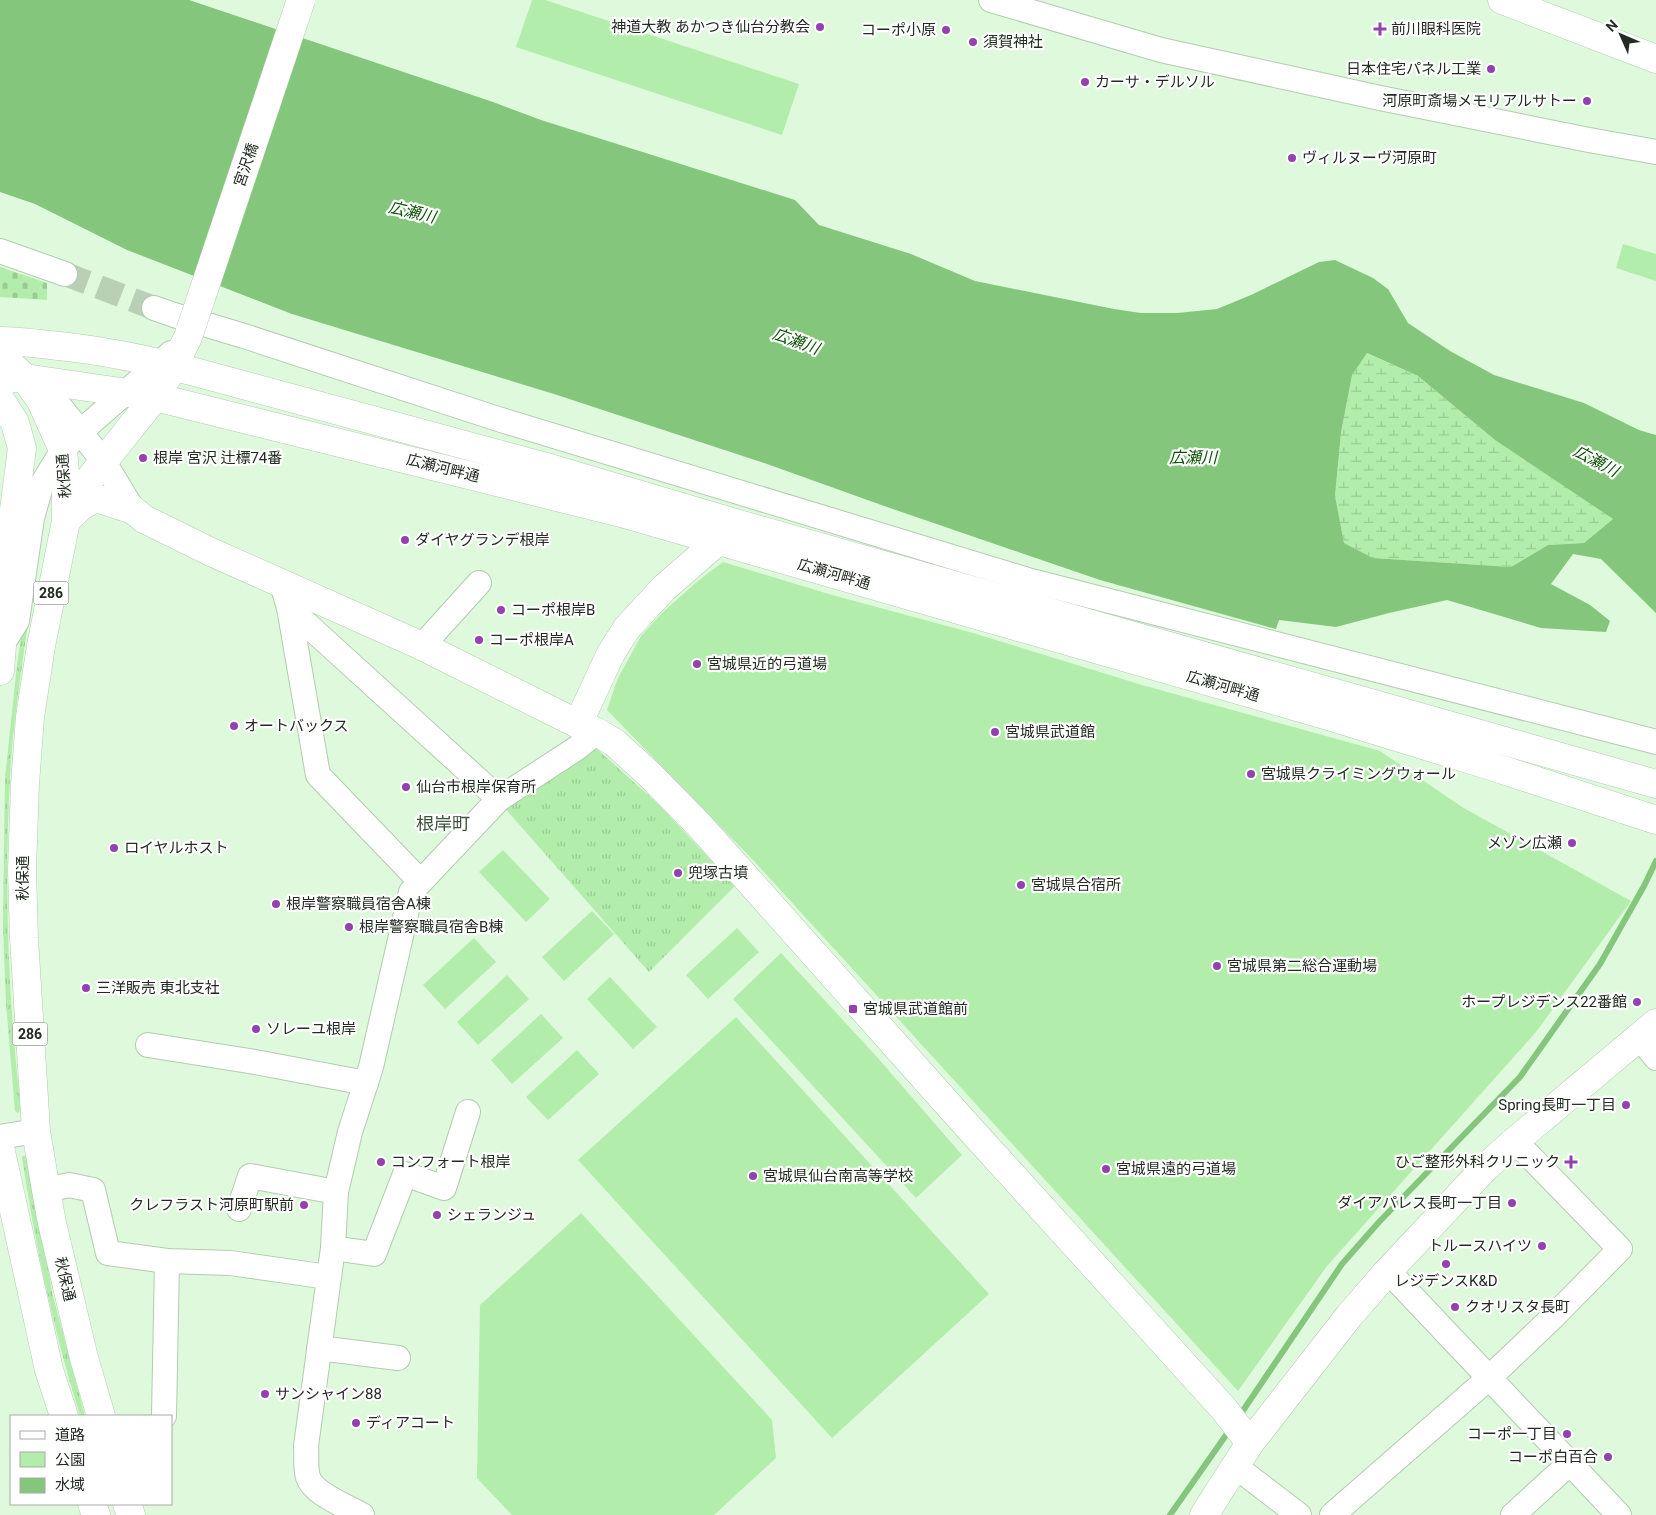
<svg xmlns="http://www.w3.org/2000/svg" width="1656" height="1515" viewBox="0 0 1656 1515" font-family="Roboto,'Noto Sans JP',sans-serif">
<defs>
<pattern id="grass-tufts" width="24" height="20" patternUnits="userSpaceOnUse" patternTransform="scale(1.25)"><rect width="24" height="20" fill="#b2edab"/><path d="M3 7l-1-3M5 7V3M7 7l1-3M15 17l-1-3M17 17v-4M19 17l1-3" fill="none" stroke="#99cb93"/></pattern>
<pattern id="wetland-marsh" width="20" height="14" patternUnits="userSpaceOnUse" patternTransform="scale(1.25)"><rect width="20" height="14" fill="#b2edab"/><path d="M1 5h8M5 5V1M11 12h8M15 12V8" fill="none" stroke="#99cb93"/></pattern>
<pattern id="cemetery-stones" width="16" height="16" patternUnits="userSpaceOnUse" patternTransform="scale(1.25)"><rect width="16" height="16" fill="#b2edab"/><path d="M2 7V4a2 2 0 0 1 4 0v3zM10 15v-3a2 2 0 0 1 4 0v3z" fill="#99cb93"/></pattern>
</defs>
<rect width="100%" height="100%" fill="#dff9dc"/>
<!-- grass -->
<g fill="url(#grass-tufts)">
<path d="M35 543C33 561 33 581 31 599 24 658 13 717 10 777 4 888 8 1000 21 1110L18 1113 15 1111 6 1003 3 926 5 778 17 665Z"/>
<path d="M595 747 658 804 735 886 649 972 503 806Z"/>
<path d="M23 1156H27L53 1296 85 1416H80C54 1332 35 1245 22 1157Z"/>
</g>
<!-- wetland -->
<path fill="url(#wetland-marsh)" d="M1366 353 1418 376 1495 440 1613 519 1584 543 1548 545 1511 567 1373 558 1344 543 1335 497 1341 434 1352 375Z"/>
<!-- cemetery -->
<path fill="url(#cemetery-stones)" d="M0 267 47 283V300L0 297Z"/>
<!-- green -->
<g fill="#b2edab">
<path d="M532 0H545L799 84 782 135 516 47Z"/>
<path d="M1623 244 1656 254V281L1616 268Z"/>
<path d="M723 562 832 595 973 633 1142 685 1380 751 1462 807 1631 901 1536 1032 1327 1266 1238 1391 753 860 607 710 617 680 641 636 664 611 698 581Z"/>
<path d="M503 850 550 899 526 922 479 872Z"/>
<path d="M592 911 614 934 564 981 542 957Z"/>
<path d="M737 928 759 952 708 999 686 975Z"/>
<path d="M474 938 496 962 445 1009 423 985Z"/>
<path d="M781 953 877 1057 962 1155 916 1198 733 999Z"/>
<path d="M507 975 529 999 478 1045 457 1022Z"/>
<path d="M610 977 657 1027 633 1049 587 999Z"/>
<path d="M541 1014 563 1038 512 1084 491 1060Z"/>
<path d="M736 1017 989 1294 832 1438 578 1160Z"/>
<path d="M577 1050 599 1074 548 1120 526 1097Z"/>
<path d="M581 1213 772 1420 776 1458 714 1515H512L477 1478 480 1305Z"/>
</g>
<!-- water -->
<path fill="#84c77c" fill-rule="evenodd" d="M0 0H189L493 102 541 120 795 200 819 225 911 254 975 281 1114 309 1141 313H1177L1217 309 1251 295 1319 262 1335 260 1373 278 1388 289 1408 323 1450 351 1494 375 1584 403 1639 430 1656 435V613L1601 559 1573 554 1551 584 1590 605 1610 621 1606 632 1541 628 1447 600 1389 613 1336 627 1279 620 1276 629 1100 580 887 507 767 464 554 394 292 314 127 250 35 204 0 192ZM1367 353 1418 376 1495 440 1613 519 1584 543 1548 545 1511 567 1373 558 1344 543 1335 496 1341 433 1352 375Z"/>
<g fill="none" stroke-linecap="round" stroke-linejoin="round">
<!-- stream -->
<g stroke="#84c77c" stroke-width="6">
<path d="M1238 1418 1342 1264 1379 1222 1520 1077 1600 964 1644 886 1656 861"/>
<path d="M1170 1515 1231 1428"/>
</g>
<!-- street-tunnel -->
<path stroke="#b9d0b7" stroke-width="24" stroke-dasharray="24 12" stroke-linecap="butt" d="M65 274 154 308"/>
<defs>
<g id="street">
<path d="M991 0 1161 50 1380 98 1589 140 1656 152"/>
<path d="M0 251 65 274"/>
<path d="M154 308 174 315 244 336 498 419 1028 580 1656 742"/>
<path d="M32 384 58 404 104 462 133 510"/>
<path d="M282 584 289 608 318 775 420 881"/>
<path d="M289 608 499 799"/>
<path d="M7 637 17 621 32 518 41 486 50 471 63 450 80 432 171 353"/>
<path d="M422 646 479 583"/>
<path d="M1639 1037 1656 1058"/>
<path d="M148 1045 255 1062 366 1083"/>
<path d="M0 1137 36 1131"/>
<path d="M46 1190 69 1185 93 1190 108 1253 167 1261 230 1263 328 1277"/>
<path d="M239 1209 250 1176 336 1192"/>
<path d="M333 1248 374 1254 405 1174 444 1188 468 1112"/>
<path d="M1388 1271 1619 1515"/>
<path d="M319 1348 398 1358"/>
<path d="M164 1416 167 1261"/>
<path d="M1235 1466 1299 1515"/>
<path d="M362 1515C348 1507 313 1494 308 1477 305 1468 307 1456 306 1446L333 1248 336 1192 350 1132 371 1067 411 892 499 799 577 748 597 732"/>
<path d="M1332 1515 1489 1378 1553 1317 1620 1249 1515 1141"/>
<path d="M1513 1515 1570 1463"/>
</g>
<g id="secondary">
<path d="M1502 0 1656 59"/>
<path d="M0 341C17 341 33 343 50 345 103 350 155 361 206 375L546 467 735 523 1656 784"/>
<path d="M0 379 25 378 155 397 625 514 1332 717 1491 766 1656 820"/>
<path d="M133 510 144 519 211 552 422 646 578 724 597 732 615 743 649 774 700 826 962 1120 1224 1409 1250 1443 1349 1316 1388 1271 1485 1168 1515 1141 1656 1023"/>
<path d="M578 724 611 653 627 628 664 588 718 541"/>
<path d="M1204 1515 1250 1443"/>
</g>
<g id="highway">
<path d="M0 355 25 378 41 401 63 450 66 483V521L41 646 30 717 25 784 22 870 24 938 36 1131 46 1190 52 1223 84 1358 101 1416"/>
<path d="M0 399 15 423 22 448 10 541 0 671"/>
<path d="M67 518 84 486 155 397 174 366 188 337"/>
<path d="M68 519 81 506 96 498 133 510"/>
<path d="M0 1147 49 1370 64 1416"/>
<path d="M92 1504 96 1515"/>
<path d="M127 1504 131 1515"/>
</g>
</defs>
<!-- street casing -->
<use href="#street" stroke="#b3ccb0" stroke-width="26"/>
<!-- secondary casing -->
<use href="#secondary" stroke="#b3ccb0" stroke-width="29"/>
<!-- highway casing -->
<use href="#highway" stroke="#b3ccb0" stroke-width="29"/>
<!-- street -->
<use href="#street" stroke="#fff" stroke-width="24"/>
<!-- secondary -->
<use href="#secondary" stroke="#fff" stroke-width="28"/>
<!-- highway -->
<use href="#highway" stroke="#fff" stroke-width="28"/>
<defs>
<path id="secondary-bridge" d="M190 331 301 0"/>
</defs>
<!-- secondary-bridge casing -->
<use href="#secondary-bridge" stroke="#b3ccb0" stroke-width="29" stroke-linecap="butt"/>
<!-- secondary-bridge -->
<use href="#secondary-bridge" stroke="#fff" stroke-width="28"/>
</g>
<!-- markers -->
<g fill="#9341b0" stroke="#fff" stroke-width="2">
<circle cx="820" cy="27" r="5"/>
<path d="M1377.5 21.5h5v5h5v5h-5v5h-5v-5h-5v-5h5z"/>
<circle cx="946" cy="30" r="5"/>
<circle cx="973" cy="42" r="5"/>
<circle cx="1491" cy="69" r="5"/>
<circle cx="1085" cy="82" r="5"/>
<circle cx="1587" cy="101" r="5"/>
<circle cx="1292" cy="158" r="5"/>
<circle cx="143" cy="458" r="5"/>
<circle cx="405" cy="540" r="5"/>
<circle cx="501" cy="610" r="5"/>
<circle cx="479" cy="640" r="5"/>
<circle cx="697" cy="664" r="5"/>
<circle cx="234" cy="726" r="5"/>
<circle cx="995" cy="732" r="5"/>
<circle cx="1251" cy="774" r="5"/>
<circle cx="406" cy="787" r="5"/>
<circle cx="1572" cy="843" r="5"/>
<circle cx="114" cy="848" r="5"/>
<circle cx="678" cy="873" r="5"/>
<circle cx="1021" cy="885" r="5"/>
<circle cx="276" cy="904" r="5"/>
<circle cx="349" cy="927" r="5"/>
<circle cx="1217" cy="966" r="5"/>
<circle cx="86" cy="988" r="5"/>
<circle cx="1637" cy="1002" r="5"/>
<rect x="848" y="1004" width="10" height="10" rx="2.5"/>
<circle cx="256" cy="1029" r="5"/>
<circle cx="1626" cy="1105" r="5"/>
<circle cx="381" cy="1162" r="5"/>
<path d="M1568.5 1154.5h5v5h5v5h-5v5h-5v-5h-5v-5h5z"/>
<circle cx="1106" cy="1169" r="5"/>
<circle cx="753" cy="1176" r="5"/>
<circle cx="1512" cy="1203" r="5"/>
<circle cx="304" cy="1205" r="5"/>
<circle cx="437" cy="1215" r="5"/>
<circle cx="1542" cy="1246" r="5"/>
<circle cx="1446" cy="1264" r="5"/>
<circle cx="1455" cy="1307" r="5"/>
<circle cx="265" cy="1394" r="5"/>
<circle cx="356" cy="1423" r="5"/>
<circle cx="1567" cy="1434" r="5"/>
<circle cx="1608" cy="1457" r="5"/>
</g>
<g text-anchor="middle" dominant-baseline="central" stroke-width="4.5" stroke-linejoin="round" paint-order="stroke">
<!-- shield labels -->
<g fill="#fff" stroke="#646b64" stroke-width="1">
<rect x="33.5" y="581.5" width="35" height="23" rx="4"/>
<rect x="12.5" y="1022.5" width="35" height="23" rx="4"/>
</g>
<g font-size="14" font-weight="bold" fill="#222c21">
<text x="51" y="593">286</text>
<text x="30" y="1034">286</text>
</g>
<!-- poi labels -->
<g font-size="15" fill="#222c21" stroke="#fff" text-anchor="start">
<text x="810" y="27" text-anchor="end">神道大教 あかつき仙台分教会</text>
<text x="1391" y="29">前川眼科医院</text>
<text x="936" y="30" text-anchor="end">コーポ小原</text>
<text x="983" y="42">須賀神社</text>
<text x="1481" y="69" text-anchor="end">日本住宅パネル工業</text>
<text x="1095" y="82">カーサ・デルソル</text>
<text x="1577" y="101" text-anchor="end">河原町斎場メモリアルサトー</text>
<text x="1302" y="158">ヴィルヌーヴ河原町</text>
<text x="153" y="458">根岸 宮沢 辻標74番</text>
<text x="415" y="540">ダイヤグランデ根岸</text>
<text x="511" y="610">コーポ根岸B</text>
<text x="489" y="640">コーポ根岸A</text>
<text x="707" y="664">宮城県近的弓道場</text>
<text x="244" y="726">オートバックス</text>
<text x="1005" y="732">宮城県武道館</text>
<text x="1261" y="774">宮城県クライミングウォール</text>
<text x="416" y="787">仙台市根岸保育所</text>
<text x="1562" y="843" text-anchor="end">メゾン広瀬</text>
<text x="124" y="848">ロイヤルホスト</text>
<text x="688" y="873">兜塚古墳</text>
<text x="1031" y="885">宮城県合宿所</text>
<text x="286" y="904">根岸警察職員宿舎A棟</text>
<text x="359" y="927">根岸警察職員宿舎B棟</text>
<text x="1227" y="966">宮城県第二総合運動場</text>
<text x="96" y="988">三洋販売 東北支社</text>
<text x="1627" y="1002" text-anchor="end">ホープレジデンス22番館</text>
<text x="863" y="1009">宮城県武道館前</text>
<text x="266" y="1029">ソレーユ根岸</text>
<text x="1616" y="1105" text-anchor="end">Spring長町一丁目</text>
<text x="391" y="1162">コンフォート根岸</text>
<text x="1560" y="1162" text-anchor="end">ひご整形外科クリニック</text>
<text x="1116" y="1169">宮城県遠的弓道場</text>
<text x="763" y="1176">宮城県仙台南高等学校</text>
<text x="1502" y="1203" text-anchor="end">ダイアパレス長町一丁目</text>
<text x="294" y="1205" text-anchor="end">クレフラスト河原町駅前</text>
<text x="447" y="1215">シェランジュ</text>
<text x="1532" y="1246" text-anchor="end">トルースハイツ</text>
<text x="1446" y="1281" text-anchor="middle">レジデンスK&amp;D</text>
<text x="1465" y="1307">クオリスタ長町</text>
<text x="275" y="1394">サンシャイン88</text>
<text x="366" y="1423">ディアコート</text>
<text x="1557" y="1434" text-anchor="end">コーポ一丁目</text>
<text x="1598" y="1457" text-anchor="end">コーポ白百合</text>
</g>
<!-- street labels -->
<g font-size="15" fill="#222c21" stroke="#fff">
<text transform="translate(246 165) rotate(-71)">宮沢橋</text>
<text transform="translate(443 468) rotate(14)">広瀬河畔通</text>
<text transform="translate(64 476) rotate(-94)">秋保通</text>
<text transform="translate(834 574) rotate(16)">広瀬河畔通</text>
<text transform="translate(1223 686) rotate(16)">広瀬河畔通</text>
<text transform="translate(23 878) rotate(-90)">秋保通</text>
<text transform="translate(65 1279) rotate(77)">秋保通</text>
</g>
<!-- water labels -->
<g font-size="16" font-style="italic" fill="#0c5205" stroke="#fff">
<text transform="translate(412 212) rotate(13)">広瀬川</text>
<text transform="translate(796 341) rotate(20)">広瀬川</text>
<text x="1193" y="457">広瀬川</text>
<text transform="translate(1596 461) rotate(28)">広瀬川</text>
</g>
<!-- quarter labels -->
<g font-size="18" fill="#3f543c" stroke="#fff">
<text x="443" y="823">根岸町</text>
</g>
</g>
<!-- legend -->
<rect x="10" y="1415" width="162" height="90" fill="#ffffff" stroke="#a7aba6"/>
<rect x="20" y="1431" width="25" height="8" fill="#ffffff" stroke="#a7aba6"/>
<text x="55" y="1440" font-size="15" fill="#222c21">道路</text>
<rect x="20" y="1452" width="25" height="15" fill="#b2edab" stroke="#a7aba6"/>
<text x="55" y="1465" font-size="15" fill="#222c21">公園</text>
<rect x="20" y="1478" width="25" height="15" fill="#84c77c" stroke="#a7aba6"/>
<text x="55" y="1490" font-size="15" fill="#222c21">水域</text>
<!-- north arrow -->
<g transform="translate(1621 35) rotate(315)" stroke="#ffffff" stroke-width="4" paint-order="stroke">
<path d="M0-4L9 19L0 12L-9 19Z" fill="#222c21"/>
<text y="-8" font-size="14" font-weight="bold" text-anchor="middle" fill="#222c21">N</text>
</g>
</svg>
